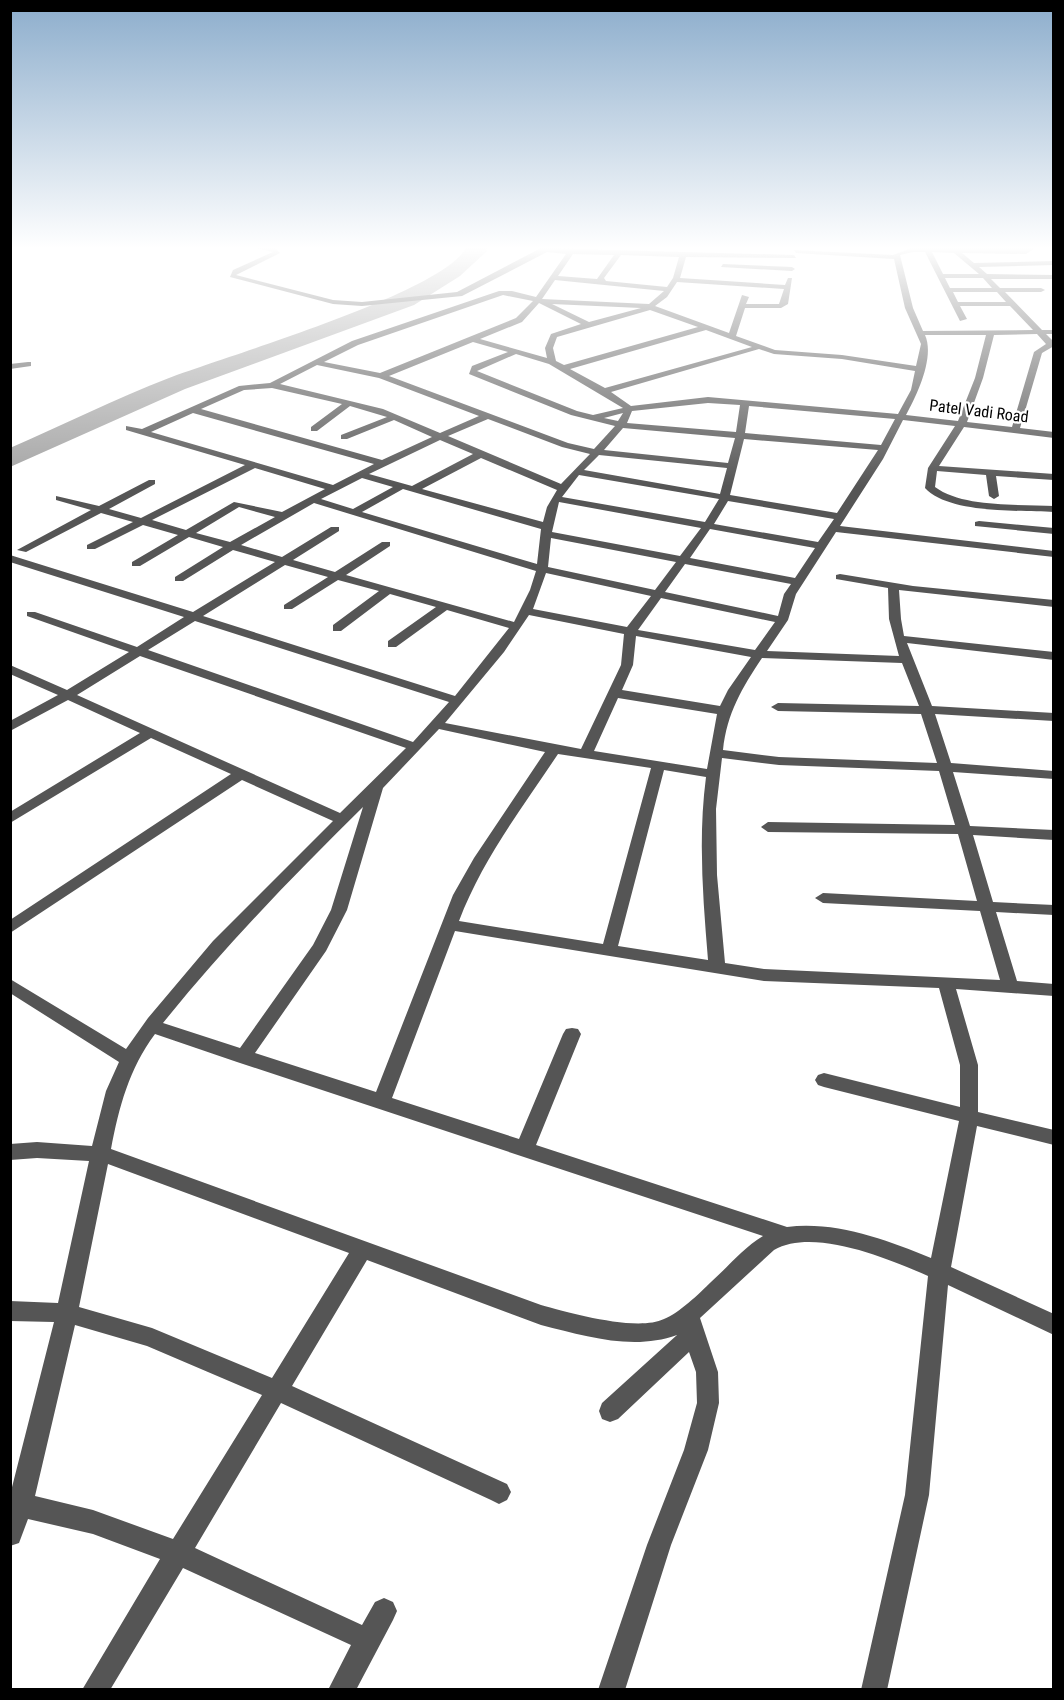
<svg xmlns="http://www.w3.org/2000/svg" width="1064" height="1700" viewBox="0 0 1064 1700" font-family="'Roboto Condensed',sans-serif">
<rect width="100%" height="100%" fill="#fff"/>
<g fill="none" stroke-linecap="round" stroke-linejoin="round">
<!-- river -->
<path fill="#a3a3a3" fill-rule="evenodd" d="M466 248H486L487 251 460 276 414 305 185 389 10 467V448C63 425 115 399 169 378 226 356 442 293 466 248Z"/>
<!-- minor -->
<g fill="#555" fill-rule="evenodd">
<path d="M256 248H275L280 253 236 275 333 300 362 302 457 292 541 248 794 255 796 258 686 257 680 278 785 285 788 278H792L788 304 781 308H745L736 336 775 350 842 355 916 366 921 344 905 308 894 259 796 253 794 250 893 255 912 248H1035L1026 254 962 253 974 263 1054 261V265L979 267 987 274 1054 275V279H991L1000 288H1041L1045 290 1041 292H1005L1042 330H1054V334H1046L1054 342V346L1042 353 1020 428 1054 432V438L964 427 939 466 1054 474V480L996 476 999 496 994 499 989 496 986 475 937 471 935 487C963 508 1020 504 1054 506V512C1019 510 949 514 925 488L928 468 955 426 903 420 883 459 840 526 1054 551V557L836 532 796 594 788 620 767 651 899 656 889 619 888 588 836 579V575L840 574 913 586 1054 600V607L899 590 901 619 904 636 1054 652V660L907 643 932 706 1054 713V721L935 714 951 763 1054 771V779L953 772 970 826 1054 830V840L973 835 993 902 1054 905V915L996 912 1017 981 1054 984V996L956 989 978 1065V1112L1054 1130V1145L977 1126 951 1267 1054 1314V1335L948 1285 929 1495 887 1690H861L905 1495 928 1276C889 1259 814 1227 774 1250L700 1318 718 1372 719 1403 708 1450 671 1545 625 1690H598L647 1545 684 1450 697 1403 696 1372 689 1352 618 1419 610 1422 602 1419 599 1411 602 1403 677 1335C633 1351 585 1336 541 1325L367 1260 292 1386 507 1484 511 1492 507 1500 499 1504 491 1500 281 1403 195 1548 362 1625 375 1602 384 1598 393 1602 397 1611 393 1620 356 1690H328L351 1645 183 1568 110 1690H82L160 1559 93 1534 28 1519 19 1543 10 1546V1495L54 1322 10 1321V1301L58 1303 89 1161 37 1158 10 1160V1144L37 1142 92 1146 106 1091 119 1062 10 993V979L126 1049 148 1018 213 941 333 821 242 780 10 933V920L231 774 151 738 10 823V812L140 733 68 700 10 731V721L58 695 10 674V665L67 690 129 652 27 616V612H35L137 647 184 617 10 562V555L193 612 275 562 233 550 183 581H175V577L223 547 189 537 140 566H132V562L178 535 143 525 95 549H87V545L133 522 101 513 26 552 17 550 91 510 56 500V496L99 506 149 480H155V484L109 509 141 518 245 465 126 430V426L142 429 239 386 270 383 352 341 499 291H512L536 297 566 254 547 252 462 296 362 306 333 304 230 277 233 270 273 252ZM913 252H925L960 321 967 319 960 306H1010L1033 330 923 331 913 308 900 255ZM932 252 954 253 979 274H943ZM573 254 614 255 597 279 558 276ZM621 255 679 257 673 278 667 287 606 281 604 278ZM945 278H983L992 288H950ZM555 280 664 291 649 304 542 299ZM677 282 784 289 779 304H746L749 297 742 295 729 333 655 306 667 297ZM953 292H997L1006 302H958ZM503 295 533 301 516 318 380 373 324 362 358 345ZM539 303 581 324 551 334 545 348 547 358 480 339 522 322ZM552 304 641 308 589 322ZM650 310 698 327 564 365 556 361 553 348 557 337ZM706 330 752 347 605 388 570 369ZM1037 334 1046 344 1034 352 1012 427 967 422 983 378 994 335ZM925 335H986L975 378 958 421 906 415C917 395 935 357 925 335ZM473 342 508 352 472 366 469 374 571 415 615 426 594 449 568 443 389 376ZM759 349 774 354 842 359 915 371 911 390 898 414 708 397 631 406 611 392ZM516 354 549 364 623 408 593 415 577 411 477 371ZM317 365 379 378 479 416 440 433 383 409 280 384ZM272 388 342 404 311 427V431H317L350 406 387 417 341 435V439H347L394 420 432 437 382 460 201 409 244 390ZM708 403 740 405 736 432 627 423 632 411ZM749 406 895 419 881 445 745 433ZM193 413 374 464 333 485 151 432ZM623 413 618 421 604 418ZM488 419 562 447 590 454 561 484 448 436ZM623 428 735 438 728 463 604 450ZM744 439 878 450 837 513 730 495ZM440 440 473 454 412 486 369 474ZM599 455 727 468 720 494 584 470ZM481 458 557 490 547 507 543 522 422 489ZM255 468 325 489 282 512 234 502 186 530 152 520ZM579 475 719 499 705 522 562 497ZM362 478 393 487 353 509 321 499ZM403 489 541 529 537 564 362 512ZM728 501 834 519 818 542 714 524ZM559 502 701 528 680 556 552 532ZM314 503 536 571 530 590 514 622 346 575 390 546V542H382L335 572 293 560 339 531V527H331L282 557 241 545ZM239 507 275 517 230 542 196 533ZM710 529 815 548 795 578 690 558ZM551 538 676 562 655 590 548 567ZM685 564 791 584 784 594 778 616 665 592ZM285 565 328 577 284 605V609H292L338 580 379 591 333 625V631H341L390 594 436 607 388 641V647H396L447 610 509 628 455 696 203 616ZM546 573 651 596 627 627 533 609ZM661 598 775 622 755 650 638 630ZM529 615 624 634 621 665 581 749 445 723 504 652ZM195 621 449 702 413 742 148 650ZM636 636 751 657 728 690 720 706 622 690 633 665ZM140 656 406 748 340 813 77 695ZM762 658 902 663 919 706 778 703 771 707 778 711 921 714 937 763 779 757 723 750C727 713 742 688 762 658ZM618 698 717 714 707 769 594 751ZM439 729 545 752 474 858 453 895 376 1092 255 1053 326 951 347 910 383 788ZM558 754 651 768 603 944 459 921C482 860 522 808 558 754ZM722 758 779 765 939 771 955 825 768 822 761 827 768 832 958 834 977 901 823 893 815 898 823 903 980 911 1000 980 764 969 725 963 717 875 716 809ZM664 770 706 777C698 838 703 899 708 960L618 946ZM363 807 331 910 313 945 240 1048 163 1023C225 946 293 876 363 807ZM455 931 764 981 939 988 960 1065V1107L824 1073 818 1075 815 1080 818 1085 824 1087 959 1121 931 1258C886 1240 837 1221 787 1227L536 1145 581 1034 578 1029 572 1028 566 1029 563 1034 519 1139 392 1098ZM155 1034 237 1062 763 1236C743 1248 728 1267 711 1282 699 1294 679 1313 664 1319 637 1332 570 1313 541 1305L111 1149C119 1107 129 1069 155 1034ZM108 1164 349 1253 272 1378 152 1328 79 1307ZM75 1325 147 1346 262 1395 173 1539 93 1510 35 1496Z"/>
<path d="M723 264 792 267 795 269 792 271 721 267Z"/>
<path d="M28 362H31V366L10 369V364Z"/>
<path d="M979 521 1054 528V534L975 526V522Z"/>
</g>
</g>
<!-- sky -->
<linearGradient id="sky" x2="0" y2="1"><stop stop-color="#8cadcc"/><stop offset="0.51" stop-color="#fff"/><stop offset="1" stop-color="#fff" stop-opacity="0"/></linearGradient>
<rect width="1064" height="486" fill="url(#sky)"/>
<g text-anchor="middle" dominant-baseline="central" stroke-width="4.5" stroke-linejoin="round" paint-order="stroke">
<!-- far-street labels -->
<g font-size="16" fill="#000" stroke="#fff">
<text transform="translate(979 411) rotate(7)">Patel Vadi Road</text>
</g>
</g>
<!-- border -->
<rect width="1064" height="1700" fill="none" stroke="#000000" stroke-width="24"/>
</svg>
